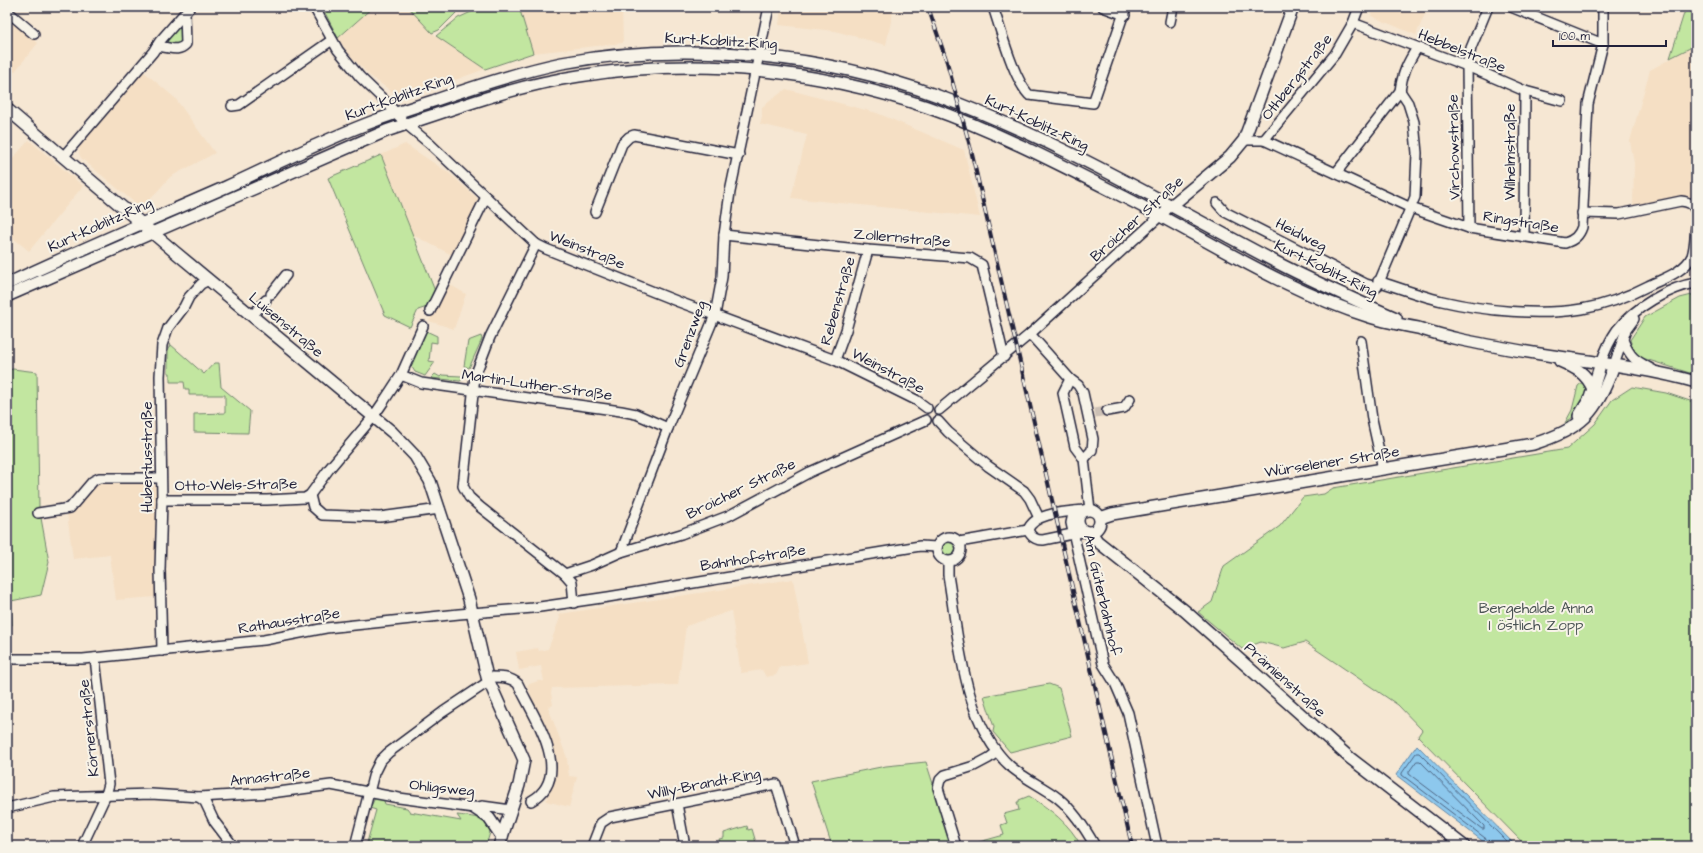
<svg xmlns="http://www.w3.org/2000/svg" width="1703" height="853" viewBox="0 0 1703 853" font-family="'Architects Daughter',sans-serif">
<rect width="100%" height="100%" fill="#f6e7d3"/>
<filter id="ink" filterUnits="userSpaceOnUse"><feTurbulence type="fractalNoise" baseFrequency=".025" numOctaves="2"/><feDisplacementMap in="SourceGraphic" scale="8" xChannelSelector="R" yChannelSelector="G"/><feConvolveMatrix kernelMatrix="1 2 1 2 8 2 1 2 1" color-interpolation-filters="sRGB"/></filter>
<g filter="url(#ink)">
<!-- built -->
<g fill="#f5dfc4">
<path d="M373 7H408L436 36 485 69 405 98 398 96 370 76 348 53 338 38Z"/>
<path d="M519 7H622L623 43 533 53Z"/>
<path d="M781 7H894L886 45 835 31 779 25Z"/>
<path d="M1374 7H1428L1416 35 1371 16Z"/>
<path d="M7 17 38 43 7 81Z"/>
<path d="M1696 45V197L1683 196 1633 206 1634 163 1630 141 1650 70Z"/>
<path d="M143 71 175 98 215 153 170 177 146 204 142 205 135 203 81 158 79 153 80 146Z"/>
<path d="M786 89 877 113 964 150 980 217 791 198 807 135 760 124 762 116V107Z"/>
<path d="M29 140 83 186 29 251 7 233V165Z"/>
<path d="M405 144 449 173 479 200 452 255 413 235 381 155Z"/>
<path d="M447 283 466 294 454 329 429 321Z"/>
<path d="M150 481 156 486 155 597 116 600 110 555 73 559 67 513 96 483 100 482Z"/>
<path d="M793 579 808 663 780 667 776 675 766 677 762 670 741 673 731 611 686 626 678 685 552 688 551 693 553 705 548 707 567 758 569 776 577 777 569 807 546 801 552 781H555L556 768 553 755 527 685 538 681H544L541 666 519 670 516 652 538 648 539 651 548 649 560 618 559 614Z"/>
</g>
<!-- green -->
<g fill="#c2e6a0" stroke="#72846e">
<path d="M322 7H373L338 38Z"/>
<path d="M408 7H457L459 10 439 30 432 33Z"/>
<path d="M482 7H519L533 53 485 69 436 36 458 18Z"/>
<path d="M1686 7H1696V45L1670 58Z"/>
<path d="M179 23 181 25C182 34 185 41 176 46L162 42Z"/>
<path d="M381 155 435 291 430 306 418 310 410 327 385 315 328 178Z"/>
<path d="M1696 294V375L1636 356 1630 340 1645 317 1680 298Z"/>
<path d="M424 330 437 336V343L431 342 429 361 435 362 425 376 415 372 408 361Z"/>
<path d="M481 336 482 339 469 368 464 366 468 341Z"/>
<path d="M170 344 204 374 214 363H219L221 387 250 411 248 433 194 432V414L225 413V395H189V389H185L184 382H170V373H168V351Z"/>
<path d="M13 369 37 372 39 507 49 562 41 595 11 601 12 625 7 626V370Z"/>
<path d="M435 374 440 377 442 375 461 376 463 379 460 381 431 378Z"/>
<path d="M1585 380C1590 399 1581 412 1565 423L1572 410 1578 386Z"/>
<path d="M1632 387 1666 393 1696 403V846H1526L1418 736 1422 730 1398 705 1305 642 1284 648 1261 642 1242 649 1198 612 1212 602 1224 566 1280 526 1303 497 1324 494 1333 488 1567 449 1595 424 1612 400Z"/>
<circle cx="949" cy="549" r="9"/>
<path d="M1049 684 1059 688 1072 736 1010 752 993 732 994 727 984 696Z"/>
<path d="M926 762 953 846H832L811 781 886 766Z"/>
<path d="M1029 796C1050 809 1070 824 1081 846H965L1004 835 1001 825 1007 823 1004 814 1019 810 1017 802H1019V800Z"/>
<path d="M375 798H383L385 804 407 808 410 812 461 821 457 815C467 816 489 817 490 830 490 835 487 841 486 846H366L376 810 370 808Z"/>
<path d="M747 826 748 830 752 829 757 846H721L719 839 724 838V833Z"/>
</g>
<!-- water -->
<path fill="#8dc8ed" stroke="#6286a6" d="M1417 745 1516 846H1489L1396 775Z"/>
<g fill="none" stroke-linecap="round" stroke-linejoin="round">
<!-- shore -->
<g stroke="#4d6482" stroke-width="1">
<path d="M1417 761H1420L1484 826V829H1482L1409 774V772Z"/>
<path d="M1491 846 1489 841 1402 775V773L1416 753H1419L1511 846"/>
</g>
<!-- minor-tunnel -->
<path stroke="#ccc0b5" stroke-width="9" stroke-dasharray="9 4.5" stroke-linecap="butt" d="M1095 413 1107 411"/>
<defs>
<g id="minor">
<path d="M314 7 338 50 360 77 387 103 406 124 430 144 536 244 546 249 679 302 835 360 916 400 927 408"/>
<path d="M993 7C1001 30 1013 78 1029 95L1093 103 1126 7"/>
<path d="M1103 7 1125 15"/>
<path d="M1511 7 1603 44"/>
<path d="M7 11 34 34"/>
<path d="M1170 22 1173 7"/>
<path d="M1353 23 1467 66 1525 91 1562 101"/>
<path d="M156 47C168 45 176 54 186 44L185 13"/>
<path d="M232 106 239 105 332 40"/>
<path d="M1244 140H1264L1411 208 1469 228 1565 243C1574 240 1579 236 1582 227L1588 104 1603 44V7"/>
<path d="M1264 140 1335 54 1353 23 1359 7"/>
<path d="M63 157 153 52 160 41 190 7"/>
<path d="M1336 173 1400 91C1402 74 1408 62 1417 48"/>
<path d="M1217 203 1225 212 1366 284 1377 287 1415 197 1417 153 1414 122 1408 103 1400 91"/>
<path d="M595 212 622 144 629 137 634 135 739 155"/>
<path d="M1582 213 1619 214 1681 201C1689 202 1693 204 1696 211"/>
<path d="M1469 228 1467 66 1471 48 1488 7"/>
<path d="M724 235 868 250 970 258 982 265 1004 357"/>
<path d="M1524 237 1525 91"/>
<path d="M536 244 490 337 475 376 463 486 469 497 480 507 565 574 572 582 574 603"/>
<path d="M1378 281C1399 288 1421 296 1442 301 1485 311 1538 316 1582 309 1605 305 1627 297 1648 286 1662 279 1685 272 1692 256 1695 247 1695 235 1696 226"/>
<path d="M271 294 286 275"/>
<path d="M430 311 484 201 487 198"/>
<path d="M252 316 266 300"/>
<path d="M1030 334 1070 379 1063 393 1075 447 1084 459 1090 510"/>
<path d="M1623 340C1631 359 1635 360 1653 370"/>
<path d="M1361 341 1372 419 1383 469"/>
<path d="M835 360 846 330 868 250"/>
<path d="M1601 363C1605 351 1610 340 1617 330 1634 308 1669 287 1696 283"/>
<path d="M1614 365 1626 330 1634 319"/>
<path d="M401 375 421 383 621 411 636 414 668 428"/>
<path d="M1070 379 1078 385 1083 393 1093 439 1092 450 1084 459"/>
<path d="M939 410 1030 334 1171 206"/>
<path d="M1107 411 1124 408 1130 399"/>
<path d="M938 421 948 432 988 466 1024 491 1030 499 1039 518"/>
<path d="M310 495 313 507 322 515 380 517 440 509"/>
<path d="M162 500H267L305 498 310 495 329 469 373 417 384 401 401 375 423 326"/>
<path d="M1076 511 1073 514 1071 523 1103 664 1115 683 1128 713 1157 846"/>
<path d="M38 513 70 508 93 481 99 478H161"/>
<path d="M1028 530C1031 537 1035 540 1043 540L1087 531"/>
<path d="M1028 530C1034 512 1068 512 1085 510"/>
<circle cx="949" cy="549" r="12"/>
<path d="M959 542 1028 530"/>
<path d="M621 552 668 428 715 315 722 277 724 235 730 192 769 7"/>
<path d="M948 562V575C958 633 963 724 1010 766 1025 779 1042 786 1058 798 1074 811 1085 828 1095 846"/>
<path d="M565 574 592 565 621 552 681 534 728 516 810 472 926 420"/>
<path d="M162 651 160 570 162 500 160 376 162 345 168 328 184 307 189 297 201 284 209 280"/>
<path d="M7 659H83L264 640 326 628 459 614 533 608 608 597 920 546 937 547"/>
<path d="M487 677C497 677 510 676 518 684 533 716 576 776 531 801"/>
<path d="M199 797 205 802 214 821 233 846"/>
<path d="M677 804 685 846"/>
<path d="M7 808 54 797 151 794 199 797 271 793 331 785 399 798 474 808 482 806 511 810"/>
<path d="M82 846 106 795 109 784 95 658"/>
<path d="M355 846 374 773 380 761 388 753 443 712 488 682"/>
<path d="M592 846 601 823 610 817 776 784 795 846"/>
<path d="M956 846 938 788 940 780 945 775 974 766 989 758 997 752"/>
</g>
<g id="major">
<path d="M7 109 175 252 392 432 415 456 430 481 469 599 487 677 524 760 519 785 499 846"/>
<path d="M1171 206 1230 157 1244 140 1293 7"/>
<path d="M7 284C79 250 153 219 226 187 276 164 325 139 377 120 395 113 414 107 433 101 476 86 518 72 562 63 684 40 823 54 938 96 1056 139 1164 203 1274 261 1314 282 1355 300 1396 318"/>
<path d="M7 296 386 131C450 110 512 86 579 76 697 57 814 69 927 107 996 131 1063 166 1128 199 1207 239 1285 291 1370 317 1386 322 1402 325 1418 328 1431 332 1444 336 1458 339 1489 346 1521 351 1553 356 1601 363 1650 369 1696 382"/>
<path d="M1560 361C1576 368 1586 373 1593 389"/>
<path d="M1579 416 1590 398 1601 363"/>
<circle cx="1089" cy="521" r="11"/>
<path d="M1100 518 1112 514 1533 444C1582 429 1597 413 1614 365"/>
<path d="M1091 532 1097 541 1185 611 1350 758 1464 846"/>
<path d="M474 808 489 818 502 837"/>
</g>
</defs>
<!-- minor casing -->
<use href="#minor" stroke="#22223b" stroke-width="12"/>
<!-- major casing -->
<use href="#major" stroke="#22223b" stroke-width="14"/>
<!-- minor -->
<use href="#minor" stroke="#f7f3e8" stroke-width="9"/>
<!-- major -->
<use href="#major" stroke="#f7f3e8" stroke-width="11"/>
<defs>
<path id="rail" d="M928 7 947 62 971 150 1132 846"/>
</defs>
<!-- rail casing -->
<use href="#rail" stroke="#22223b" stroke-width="4"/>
<!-- rail -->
<use href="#rail" stroke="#f7f3e8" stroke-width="2.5" stroke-dasharray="8" stroke-linecap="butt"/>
</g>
</g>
<g text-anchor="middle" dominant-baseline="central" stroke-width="4" stroke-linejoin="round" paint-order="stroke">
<!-- street labels -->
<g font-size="15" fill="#22223b" stroke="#f7f3e8">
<text transform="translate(721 41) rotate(3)">Kurt-Koblitz-Ring</text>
<text transform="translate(1462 51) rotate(22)">Hebbelstraße</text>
<text transform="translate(1297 77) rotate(-52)">Othbergstraße</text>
<text transform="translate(399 97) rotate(-20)">Kurt-Koblitz-Ring</text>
<text transform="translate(1037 123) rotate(25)">Kurt-Koblitz-Ring</text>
<text transform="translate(1454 147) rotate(-91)">Virchowstraße</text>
<text transform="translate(1510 152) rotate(-90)">Wilhelmstraße</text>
<text transform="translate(1137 219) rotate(-42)">Broicher Straße</text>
<text transform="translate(1521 222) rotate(9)">Ringstraße</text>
<text transform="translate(100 225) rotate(-24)">Kurt-Koblitz-Ring</text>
<text transform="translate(1301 235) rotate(27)">Heidweg</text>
<text transform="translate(902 238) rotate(5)">Zollernstraße</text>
<text transform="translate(587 250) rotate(22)">Weinstraße</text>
<text transform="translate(1326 269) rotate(26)">Kurt-Koblitz-Ring</text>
<text transform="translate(838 301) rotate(-74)">Rebenstraße</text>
<text transform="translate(286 325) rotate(40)">Luisenstraße</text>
<text transform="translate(690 334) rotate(-70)">Grenzweg</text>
<text transform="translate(888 371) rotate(28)">Weinstraße</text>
<text transform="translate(537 385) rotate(8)">Martin-Luther-Straße</text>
<text transform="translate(147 457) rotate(-90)">Hubertusstraße</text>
<text transform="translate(1332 462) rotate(-9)">Würselener Straße</text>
<text transform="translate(236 485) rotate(-1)">Otto-Wels-Straße</text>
<text transform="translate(741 489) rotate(-26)">Broicher Straße</text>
<text transform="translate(753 558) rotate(-9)">Bahnhofstraße</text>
<text transform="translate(1102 595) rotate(77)">Am Güterbahnhof</text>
<text transform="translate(289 621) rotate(-9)">Rathausstraße</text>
<text transform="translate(1285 680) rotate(42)">Prämienstraße</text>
<text transform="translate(89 728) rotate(-96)">Körnerstraße</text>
<text transform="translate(270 777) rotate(-6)">Annastraße</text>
<text transform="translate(704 784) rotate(-11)">Willy-Brandt-Ring</text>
<text transform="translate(442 788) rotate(6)">Ohligsweg</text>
</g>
<!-- park labels -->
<g font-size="15" fill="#4a5354" stroke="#f7f3e8">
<text x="1536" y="608">Bergehalde Anna<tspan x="1536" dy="17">I östlich Zopp</tspan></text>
</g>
</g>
<!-- margin -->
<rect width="1703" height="853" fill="none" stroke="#f7f3e8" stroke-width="24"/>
<rect x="12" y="12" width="1679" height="829" fill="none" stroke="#22223b" stroke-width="1.5" filter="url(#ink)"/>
<!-- scale -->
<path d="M1553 40v6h113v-6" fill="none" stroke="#22223b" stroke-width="2"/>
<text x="1559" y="40" font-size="12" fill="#22223b" stroke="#f7f3e8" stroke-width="3" paint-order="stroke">100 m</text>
</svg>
